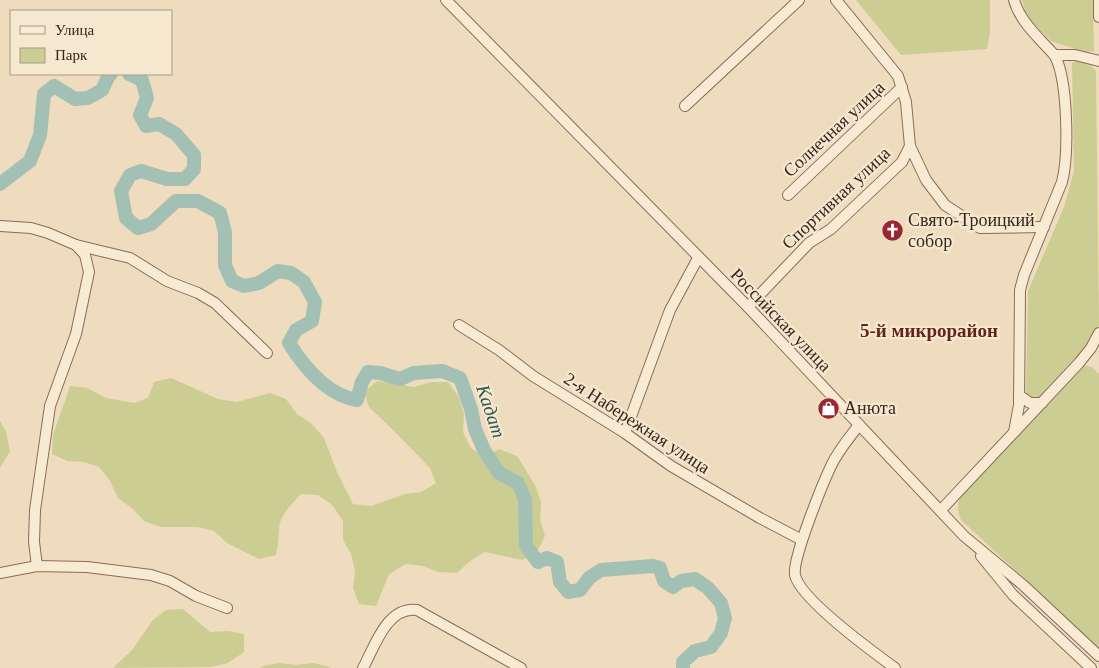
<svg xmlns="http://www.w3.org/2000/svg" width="1099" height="668" viewBox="0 0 1099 668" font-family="'Times New Roman',serif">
<rect width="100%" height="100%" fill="#efdcbf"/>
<!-- green -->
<g fill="#cccd93">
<path d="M856 0H990V33L987 49 901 55Z"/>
<path d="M1022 0H1093L1094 51 1084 52 1051 41 1027 17Z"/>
<path d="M1077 60 1091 66 1096 71 1099 324C1088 354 1062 376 1040 400L1031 399 1026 395 1028 291 1064 207 1074 171 1072 63Z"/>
<path d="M1082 365 1092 367 1099 374V648L961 520C957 510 957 505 961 495Z"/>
<path d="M171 378 218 399 237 402 270 393 286 399 297 414 312 424 324 438 337 472 353 504 371 506 405 494 421 492 436 483 430 468 395 432 369 407 364 392 377 381 414 387 431 382H448L459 397 464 414 463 432 471 448 484 458 499 449 517 456 535 485 541 502 540 519 545 536 537 552 522 560 485 552 470 561 457 573 438 572 423 566 406 564 389 574 376 606 359 604 353 588 355 571 351 554 343 540V521L333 506 318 495 301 494C294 502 282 513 280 523 278 534 279 544 276 555L259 559 227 543 214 531 197 527H161L144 521 133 509 118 498 110 481 99 467 84 462 67 461 52 454 53 435 70 386 87 388 106 398 135 403 148 398 154 382Z"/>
<path d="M0 421 6 432 10 451 0 468Z"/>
<path d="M183 609 210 632 228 631 244 634V652L228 663 210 667 113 668 132 650 153 620 166 610Z"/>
<path d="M279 663 296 665 313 663 330 667V668H260L263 666Z"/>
</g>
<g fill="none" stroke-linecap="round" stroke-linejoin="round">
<!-- river -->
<g stroke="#a3c0b4" stroke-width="14">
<path d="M129 74 142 80 147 98 140 115 146 126 159 124 176 134 194 155V169L185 179H167L141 171 130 175 121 191 126 218 138 228 151 224 176 201H198L220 213 225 232V265L232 281 244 286 259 283 278 271 291 273 304 282 315 302 312 321 296 330 289 343C304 367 327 395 357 400L362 382 368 372 380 373 400 379 414 373 442 371 460 378 471 409 475 429 484 450 499 473 518 483 525 499 526 546 538 562 547 558 557 562 560 582 568 592 580 590 589 578 601 570 653 566 660 568 664 581 673 587 681 581 695 579 708 588 721 603 725 618 721 633 711 647 695 651 683 662V668"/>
<path d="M0 184 30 161 40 135 44 94 54 86 75 99 88 98 102 90 109 75 111 74"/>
</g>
<defs>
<g id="minor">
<path d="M446 0 748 307 964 536 1023 585 1099 656"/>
<path d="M1099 0V17"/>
<path d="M1054 55H1075L1099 61"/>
<path d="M685 106 799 0"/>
<path d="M910 146 926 180 945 205 980 228 1044 227"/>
<path d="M788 195 902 87"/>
<path d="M0 226 31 228 48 233 76 245 130 258 167 281 198 293 215 303 267 353"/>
<path d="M748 307 809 243 831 229 902 162 910 146 906 102 898 76 836 0"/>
<path d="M459 325 499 350 533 376 625 433 671 466 760 518 802 540"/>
<path d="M1019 395 1030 403H1042"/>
<path d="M859 425C849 438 838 451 831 466 823 483 792 559 795 575 800 599 873 652 895 668"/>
<path d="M1014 432 1019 405 1020 290 1024 275 1062 182C1069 155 1068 81 1055 56 1052 52 1048 48 1044 44 1032 31 1019 18 1014 0"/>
<path d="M625 433 670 310 698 258"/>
<path d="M941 510 1079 363 1091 348 1099 333"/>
<path d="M981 556 1013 595 1091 668"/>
<path d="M37 566 34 542 35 510 50 406 76 334 89 272 85 255 76 245"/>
<path d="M0 573 37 566 87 567 151 575 170 581 196 596 227 608"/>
<path d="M363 668C375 646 387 606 417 610L521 668"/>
</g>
</defs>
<!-- minor casing -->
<use href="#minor" stroke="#886c57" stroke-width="12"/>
<!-- minor -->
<use href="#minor" stroke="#f9ead3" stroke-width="10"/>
</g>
<!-- icons -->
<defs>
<symbol id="church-disc" viewBox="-11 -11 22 22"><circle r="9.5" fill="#982633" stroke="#f6e7cf"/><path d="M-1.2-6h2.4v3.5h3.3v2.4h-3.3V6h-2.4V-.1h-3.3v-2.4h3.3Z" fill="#fff"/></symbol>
<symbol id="shop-disc" viewBox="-11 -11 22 22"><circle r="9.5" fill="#982633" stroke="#f6e7cf"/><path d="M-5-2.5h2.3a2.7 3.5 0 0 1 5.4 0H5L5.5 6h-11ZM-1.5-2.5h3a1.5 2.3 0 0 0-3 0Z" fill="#fff"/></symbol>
</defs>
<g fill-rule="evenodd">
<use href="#church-disc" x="880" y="218" width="25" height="25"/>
<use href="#shop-disc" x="816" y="396" width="25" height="25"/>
</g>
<g text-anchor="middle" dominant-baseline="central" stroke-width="4.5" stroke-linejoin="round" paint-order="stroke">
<!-- street labels -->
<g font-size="18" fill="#37261c" stroke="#f6e7cf">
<text transform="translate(834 129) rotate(-43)">Солнечная улица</text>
<text transform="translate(836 198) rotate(-43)">Спортивная улица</text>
<text transform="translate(781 320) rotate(46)">Российская улица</text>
<text transform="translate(637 423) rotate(33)">2-я Набережная улица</text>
</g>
<!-- poi labels -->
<g font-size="18" fill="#37261c" stroke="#f6e7cf" text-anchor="start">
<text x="908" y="220">Свято-Троицкий<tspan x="908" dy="21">собор</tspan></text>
<text x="844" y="408">Анюта</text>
</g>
<!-- neighbourhood labels -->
<g font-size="19" font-weight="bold" fill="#64221b" stroke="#f6e7cf">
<text x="929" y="330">5-й микрорайон</text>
</g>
<!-- water labels -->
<g font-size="19" font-style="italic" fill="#2b5750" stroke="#f6e7cf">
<text transform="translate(491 411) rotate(71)">Кадат</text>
</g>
</g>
<!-- legend -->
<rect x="10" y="10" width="162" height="65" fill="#f6e7cf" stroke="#aa9a87"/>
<rect x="20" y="26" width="25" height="8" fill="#f9ead3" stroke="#aa9a87"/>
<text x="55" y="35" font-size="15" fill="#37261c">Улица</text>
<rect x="20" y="48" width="25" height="15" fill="#cccd93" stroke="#aa9a87"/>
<text x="55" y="60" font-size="15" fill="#37261c">Парк</text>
</svg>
